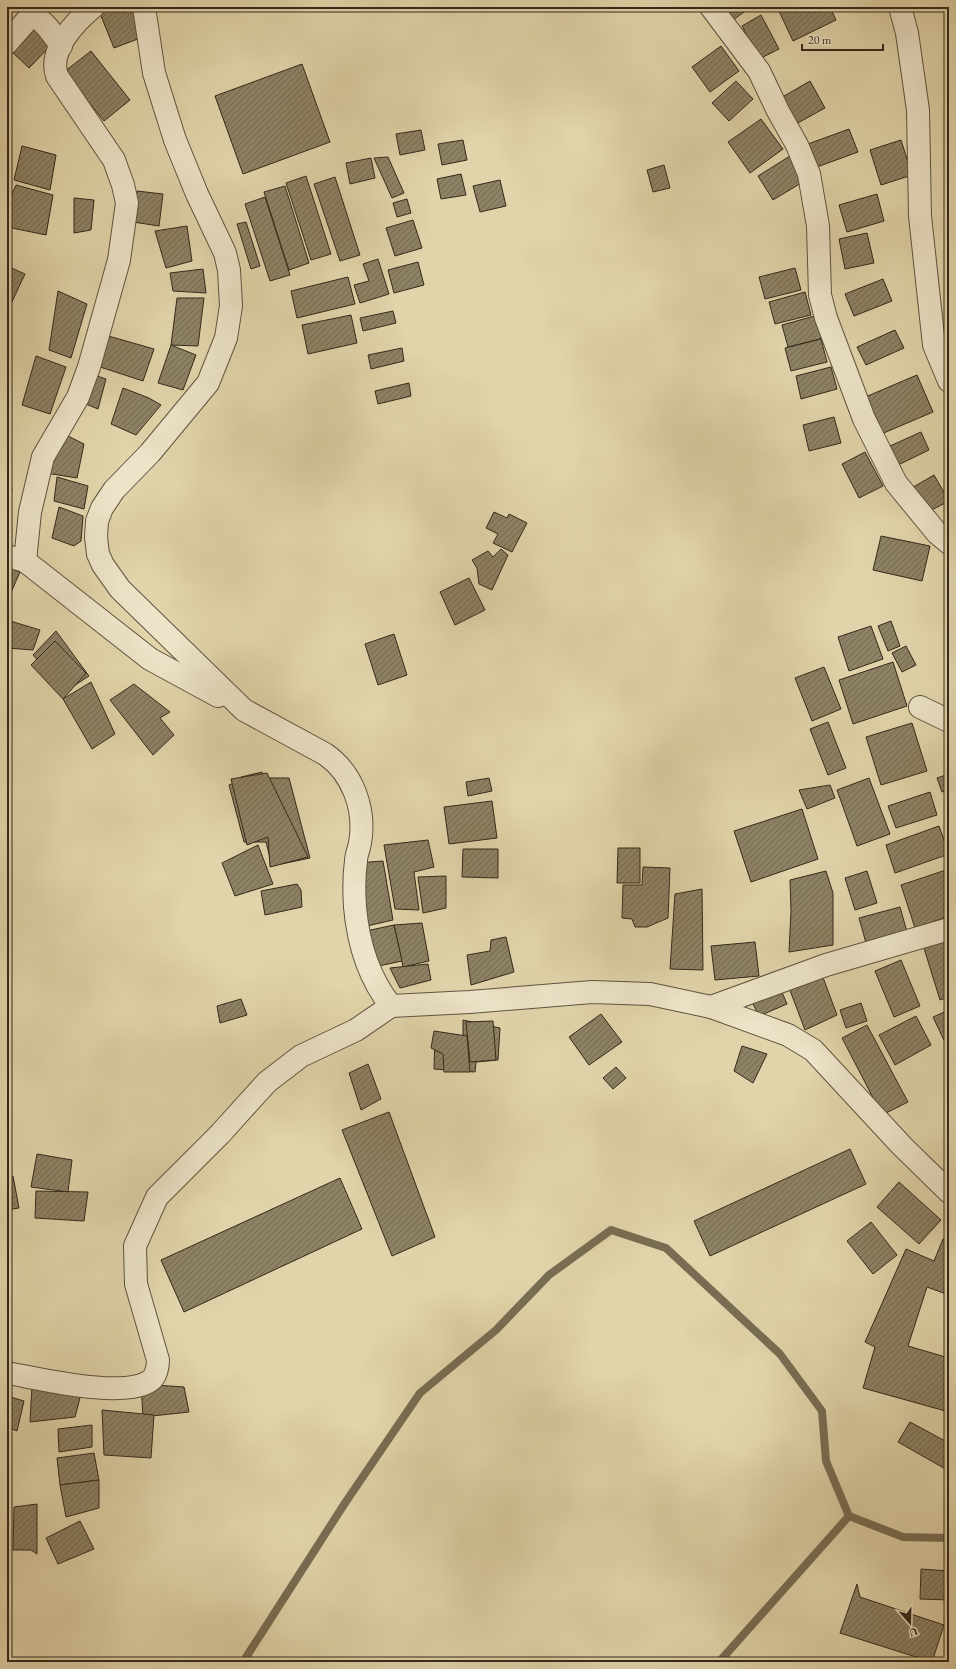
<svg xmlns="http://www.w3.org/2000/svg" width="956" height="1669" viewBox="0 0 956 1669" font-family="'EB Garamond',serif">
<defs>
<pattern id="building-hatch" width="6" height="6" patternUnits="userSpaceOnUse"><rect width="6" height="6" fill="#8d8265"/><path d="M-1 1l2-2M0 6l6-6M5 7l2-2" fill="none" stroke="#746a52"/></pattern>
</defs>
<rect width="100%" height="100%" fill="#e1d4aa"/>
<filter id="stains"><feTurbulence type="fractalNoise" baseFrequency=".005" numOctaves="4"/><feColorMatrix values="0 0 0 0 .2 0 0 0 0 .09 0 0 0 0 .02 0 0 0 .5 -.17"/></filter>
<radialGradient id="worn" r=".72"><stop offset=".6" stop-color="#630" stop-opacity="0"/><stop offset="1" stop-color="#630" stop-opacity=".3"/></radialGradient>
<g fill="none" stroke-linecap="round" stroke-linejoin="round">
<!-- stream -->
<g stroke="#786d53" stroke-width="8">
<path d="M243 1662 345 1503 420 1393 496 1330 549 1275 611 1230 666 1248 780 1354 822 1411 826 1461 849 1516 903 1537 949 1538"/>
<path d="M719 1662 849 1516"/>
</g>
</g>
<!-- building -->
<g fill="url(#building-hatch)" stroke="#33291b">
<path d="M110 7H131L143 37 114 48 99 11Z"/>
<path d="M724 7H751L733 20Z"/>
<path d="M782 7H830L836 20 793 41 778 9Z"/>
<path d="M761 15 779 49 759 59 742 26Z"/>
<path d="M34 25 53 43 29 68 10 50Z"/>
<path d="M721 46 739 71 710 92 692 67Z"/>
<path d="M91 51 130 100 104 121 64 72Z"/>
<path d="M302 64 330 142 243 174 215 96Z"/>
<path d="M736 81 753 99 729 121 712 103Z"/>
<path d="M810 81 825 108 794 125 779 99Z"/>
<path d="M761 119 783 149 750 173 728 142Z"/>
<path d="M849 129 858 152 817 167 808 144Z"/>
<path d="M421 130 425 150 400 155 396 134Z"/>
<path d="M463 140 467 160 442 165 438 144Z"/>
<path d="M901 140 912 175 881 185 870 150Z"/>
<path d="M22 146 56 155 50 190 14 180Z"/>
<path d="M790 156 806 180 773 200 758 176Z"/>
<path d="M388 157 404 193 392 198 374 158Z"/>
<path d="M371 158 375 178 350 184 346 163Z"/>
<path d="M664 165 670 188 653 192 647 170Z"/>
<path d="M461 174 466 195 441 199 437 179Z"/>
<path d="M306 176 331 254 311 260 286 183Z"/>
<path d="M335 177 360 255 340 261 314 184Z"/>
<path d="M500 180 506 206 480 212 473 186Z"/>
<path d="M16 185 53 195 46 235 7 227V205Z"/>
<path d="M285 186 309 263 289 270 264 192Z"/>
<path d="M137 191 163 194 159 226 133 222Z"/>
<path d="M877 194 884 221 847 232 839 205Z"/>
<path d="M265 197 290 275 270 281 245 204Z"/>
<path d="M74 198 94 200 91 230 74 233Z"/>
<path d="M407 199 411 213 397 217 393 203Z"/>
<path d="M413 220 422 248 395 256 386 228Z"/>
<path d="M246 222 260 266 251 269 237 224Z"/>
<path d="M187 226 192 261 166 268 155 231Z"/>
<path d="M867 233 874 263 845 269 839 239Z"/>
<path d="M378 259 389 294 360 303 354 285 369 281 363 264Z"/>
<path d="M418 262 424 285 394 293 388 270Z"/>
<path d="M7 266 25 274 10 306 7 305Z"/>
<path d="M795 268 801 290 765 299 759 277Z"/>
<path d="M203 269 206 293 173 291 170 273Z"/>
<path d="M348 277 355 304 297 318 291 291Z"/>
<path d="M883 279 892 301 854 316 845 294Z"/>
<path d="M58 291 87 304 71 358 49 350Z"/>
<path d="M805 292 811 315 775 324 769 302Z"/>
<path d="M177 298H204L198 346 171 345Z"/>
<path d="M393 311 396 323 363 331 360 318Z"/>
<path d="M351 315 357 343 308 354 302 325Z"/>
<path d="M818 315 824 338 788 347 782 325Z"/>
<path d="M895 330 904 348 866 365 857 347Z"/>
<path d="M98 333 154 349 143 381 97 366Z"/>
<path d="M821 339 827 362 791 371 785 348Z"/>
<path d="M171 345 196 355 183 390 158 383Z"/>
<path d="M402 348 404 361 371 369 368 355Z"/>
<path d="M36 356 66 367 50 414 22 405Z"/>
<path d="M831 367 837 389 801 399 796 376Z"/>
<path d="M91 374 106 379 98 409 81 402Z"/>
<path d="M917 375 933 412 879 435 863 398Z"/>
<path d="M409 383 411 396 378 404 375 391Z"/>
<path d="M123 388 149 398 161 405 136 435 111 424Z"/>
<path d="M834 417 841 443 809 451 803 425Z"/>
<path d="M58 431 84 444 77 478 40 472Z"/>
<path d="M921 432 929 450 898 465 890 446Z"/>
<path d="M865 452 883 486 859 498 842 464Z"/>
<path d="M934 475 949 501 924 514 910 489Z"/>
<path d="M57 477 88 486 84 509 54 501Z"/>
<path d="M7 488 12 489 7 526Z"/>
<path d="M59 507 83 516 81 541 74 546 52 538Z"/>
<path d="M494 512 507 518 509 514 527 523 512 552 493 543 498 534 486 528Z"/>
<path d="M881 536 930 546 922 581 873 570Z"/>
<path d="M501 549 508 555 492 590 479 584 477 568 472 560 488 551 493 557Z"/>
<path d="M7 567 20 572 9 597 7 596Z"/>
<path d="M469 578 485 610 455 625 440 592Z"/>
<path d="M7 620 40 630 33 650 7 648Z"/>
<path d="M891 621 900 646 888 651 878 626Z"/>
<path d="M871 626 883 659 849 671 838 637Z"/>
<path d="M56 631 89 676 66 691 33 655Z"/>
<path d="M394 634 407 675 378 685 365 644Z"/>
<path d="M55 641 86 673 63 699 31 665Z"/>
<path d="M906 646 916 665 902 672 892 653Z"/>
<path d="M893 662 907 706 853 724 839 680Z"/>
<path d="M824 667 841 709 812 721 795 678Z"/>
<path d="M91 682 115 734 92 749 63 699Z"/>
<path d="M134 684 170 712 160 718 174 735 153 755 110 700Z"/>
<path d="M828 722 846 768 828 775 810 729Z"/>
<path d="M912 723 927 771 881 785 866 737Z"/>
<path d="M262 772 264 778H289L310 858 272 866 266 842H244L229 785 234 783 241 777Z"/>
<path d="M267 773 308 857 270 867 268 837 247 845 231 779Z"/>
<path d="M949 774V790L942 792 937 778Z"/>
<path d="M489 778 492 791 468 796 466 782Z"/>
<path d="M869 778 890 834 857 846 837 790Z"/>
<path d="M830 785 835 798 807 809 799 790Z"/>
<path d="M930 792 937 815 896 828 888 806Z"/>
<path d="M492 801 497 838 449 844 444 807Z"/>
<path d="M802 809 818 859 751 882 734 831Z"/>
<path d="M939 826 949 854 895 873 886 845Z"/>
<path d="M428 840 434 867 414 872 419 910 395 909 384 845Z"/>
<path d="M258 845 273 884 235 896 222 863Z"/>
<path d="M618 848H640V883H617Z"/>
<path d="M463 849H498V878L462 877Z"/>
<path d="M383 861 393 920 367 926 357 863Z"/>
<path d="M643 867 670 868 668 918 647 927H635L632 919 622 918 623 885H642Z"/>
<path d="M949 869V916L915 928 901 885Z"/>
<path d="M826 871 833 893V945L789 952 791 911 790 880Z"/>
<path d="M867 871 877 903 855 910 845 878Z"/>
<path d="M446 876V908L423 913 418 877Z"/>
<path d="M297 884 301 890 302 907 265 915 261 891Z"/>
<path d="M702 889 703 970 670 969 675 894Z"/>
<path d="M900 907 907 932 866 943 859 918Z"/>
<path d="M422 923 429 961 403 967 394 925Z"/>
<path d="M394 925 402 961 374 967 366 931Z"/>
<path d="M506 937 514 972 471 985 467 955 490 951 491 940Z"/>
<path d="M949 940V997L940 1000 923 945Z"/>
<path d="M755 942 759 976 715 980 711 946Z"/>
<path d="M901 960 920 1006 894 1017 875 971Z"/>
<path d="M428 964 431 980 400 988 390 968Z"/>
<path d="M821 972 837 1015 805 1030 788 985Z"/>
<path d="M781 990 787 1004 759 1016 752 1002Z"/>
<path d="M241 999 247 1015 220 1023 217 1006Z"/>
<path d="M861 1003 867 1021 846 1028 840 1010Z"/>
<path d="M949 1010V1051L933 1017Z"/>
<path d="M601 1014 622 1042 589 1065 569 1037Z"/>
<path d="M916 1016 931 1045 895 1065 879 1035Z"/>
<path d="M463 1020 500 1028 498 1060 476 1062 475 1072 434 1069 435 1032 463 1036Z"/>
<path d="M493 1021 496 1060 470 1062 466 1022Z"/>
<path d="M867 1025 908 1102 882 1115 842 1038Z"/>
<path d="M434 1031 467 1036 470 1072H444L443 1054 431 1048Z"/>
<path d="M742 1046 767 1054 753 1083 734 1071Z"/>
<path d="M368 1064 381 1099 361 1110 349 1073Z"/>
<path d="M616 1067 626 1078 613 1089 603 1078Z"/>
<path d="M389 1112 435 1237 392 1256 342 1130Z"/>
<path d="M7 1121 10 1141 7 1142Z"/>
<path d="M850 1149 866 1184 710 1256 694 1221Z"/>
<path d="M37 1154 72 1160 68 1192 31 1187Z"/>
<path d="M7 1176H13L19 1208 7 1210Z"/>
<path d="M340 1178 362 1229 184 1312 161 1260Z"/>
<path d="M899 1182 941 1220 919 1244 877 1207Z"/>
<path d="M36 1191 88 1192 84 1221 35 1218Z"/>
<path d="M871 1222 897 1255 873 1274 847 1241Z"/>
<path d="M943 1239 949 1241V1295L927 1287 908 1346 949 1358V1412L863 1388 875 1347 865 1342 906 1249 934 1261Z"/>
<path d="M141 1384 184 1387 189 1412 143 1417Z"/>
<path d="M32 1386 81 1394 75 1417 30 1422Z"/>
<path d="M7 1396 24 1401 17 1431 7 1427Z"/>
<path d="M102 1410 154 1415 151 1458 104 1455Z"/>
<path d="M910 1422 949 1443V1471L898 1442Z"/>
<path d="M92 1425V1447L59 1452 58 1429Z"/>
<path d="M94 1453 99 1480 60 1485 57 1458Z"/>
<path d="M99 1480V1508L66 1517 60 1485Z"/>
<path d="M37 1504V1554L31 1550H13L14 1507Z"/>
<path d="M80 1521 94 1549 58 1564 46 1538Z"/>
<path d="M921 1569 949 1571V1600L920 1599Z"/>
<path d="M857 1584 860 1597 944 1625 932 1662 840 1633Z"/>
</g>
<g fill="none" stroke-linecap="round" stroke-linejoin="round">
<defs>
<g id="minor">
<path d="M144 7 154 73 175 140 197 194 225 253 229 270 231 306 226 338 208 383 150 453 114 490 102 508 97 521 96 537 98 554 103 565 120 589 244 710 325 754C353 773 366 810 360 843 359 849 356 855 356 861 354 875 354 892 355 907 358 942 369 978 391 1006L470 1002 592 992 650 994 711 1007 788 1035 813 1050 902 1146 949 1192"/>
<path d="M711 7 759 71 778 111 797 145 809 174 818 226 820 295 826 318 864 419 896 483 937 533 949 543"/>
<path d="M900 7 907 33 918 110 920 216 934 345 949 381"/>
<path d="M7 43 28 19 32 16C44 19 54 36 61 46"/>
<path d="M7 556 25 561 150 659 218 696"/>
<path d="M25 561 30 512 43 457 78 397 89 367 119 260 127 203 123 185 114 160 57 76C48 50 75 22 93 7"/>
<path d="M920 707 949 721"/>
<path d="M711 1007 826 965 949 929"/>
<path d="M7 1373C38 1378 125 1400 151 1380 156 1376 158 1367 158 1360L136 1284 135 1246 157 1197 220 1134 267 1082 301 1056 356 1030 391 1006"/>
</g>
</defs>
<!-- minor casing -->
<use href="#minor" stroke="#5e543f" stroke-width="24"/>
<!-- minor -->
<use href="#minor" stroke="#ece3c8" stroke-width="22"/>
</g>
<!-- margin -->
<rect width="956" height="1669" fill="none" stroke="#e1d4aa" stroke-width="24"/>
<rect x="8" y="8" width="940" height="1653" fill="none" stroke="#33291b" stroke-width="2"/>
<rect x="12" y="12" width="932" height="1645" fill="none" stroke="#33291b"/>
<!-- north arrow -->
<g transform="translate(910 1623) rotate(160)" stroke="#ece3c8" stroke-width="3" paint-order="stroke">
<path d="M0-3L7 15L0 10L-7 15Z" fill="#33291b"/>
<text y="-6" font-size="11" font-weight="bold" text-anchor="middle" fill="#33291b">U</text>
</g>
<!-- scale -->
<path d="M802 44v6h81v-6" fill="none" stroke="#33291b" stroke-width="2"/>
<text x="808" y="44" font-size="12" fill="#33291b" stroke="#ece3c8" stroke-width="3" paint-order="stroke">20 m</text>
<rect width="100%" height="100%" filter="url(#stains)"/>
<rect width="100%" height="100%" fill="url(#worn)"/>
</svg>
